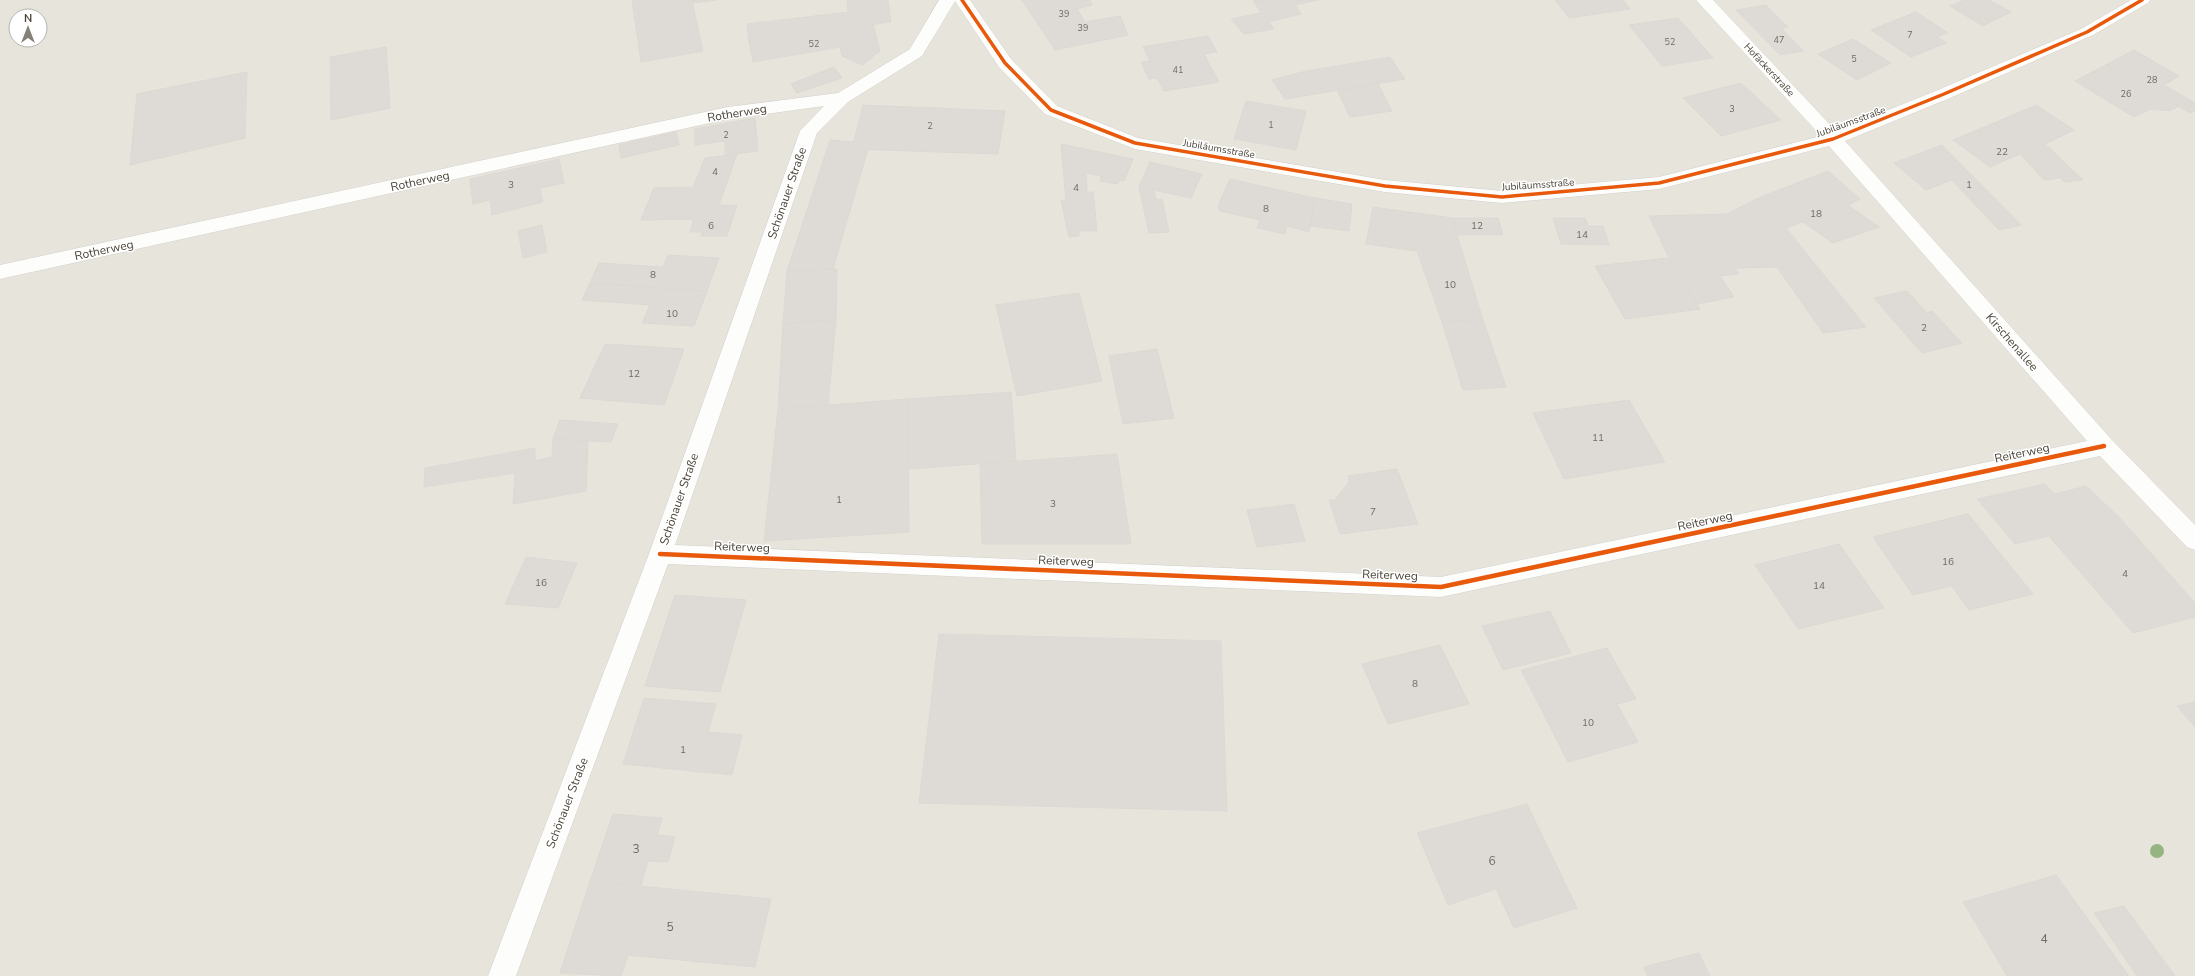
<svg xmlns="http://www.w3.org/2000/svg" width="2195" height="976" viewBox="0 0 2195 976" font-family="'Nunito Sans',sans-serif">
<rect width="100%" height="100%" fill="#f4f2ee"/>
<!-- residential -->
<path fill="#e7e4dc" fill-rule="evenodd" d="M0 0H2195V976H0ZM16 16H40V40H16Z"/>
<!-- building -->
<g fill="#dedbd6" stroke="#dcd9d4">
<path d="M632 0H692L703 51 641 62Z"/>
<path d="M692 0H717L693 3Z"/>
<path d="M847 0H888L891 22 749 41 747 24 848 12Z"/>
<path d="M1022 0H1090L1092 5 1077 9 1085 22 1120 16 1128 35 1055 50Z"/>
<path d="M1253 0H1318L1295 5 1301 14 1269 22 1274 29 1244 34 1231 19 1261 13Z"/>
<path d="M1555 0H1623L1630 9 1569 18Z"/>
<path d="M1964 0H1989L2011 12 1983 26 1950 6Z"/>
<path d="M1766 5 1788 27 1781 28 1804 51 1780 55 1736 10Z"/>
<path d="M1916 12 1948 33 1937 37 1946 43 1911 57 1871 30Z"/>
<path d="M1678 18 1713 58 1662 66 1629 25Z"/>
<path d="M873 24 880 51 862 65 842 56 840 47 753 62 749 41Z"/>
<path d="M1208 36 1217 52 1204 54 1219 82 1164 91 1157 78 1149 79 1141 62 1150 61 1143 47Z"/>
<path d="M1853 39 1891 63 1857 80 1818 54Z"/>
<path d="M386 47 390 108 331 120 330 57Z"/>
<path d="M2134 50 2179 76 2164 85 2195 103V110L2190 113 2106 65Z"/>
<path d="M1390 57 1405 79 1285 99 1272 80 1302 72Z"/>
<path d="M2106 65 2179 106 2170 111 2151 109 2134 117 2075 81Z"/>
<path d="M834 67 842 78 797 93 791 84Z"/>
<path d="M247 72 245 138 130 165 137 94Z"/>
<path d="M1741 83 1781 120 1721 136 1683 98Z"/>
<path d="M1378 84 1392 111 1350 117 1337 90Z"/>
<path d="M1246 101 1306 111 1296 150 1234 139Z"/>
<path d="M863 105 1005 111 998 154 852 149Z"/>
<path d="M2036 105 2074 130 2045 144 2083 180 2064 182 2032 149 1994 123Z"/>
<path d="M755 118 758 151 725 155V141L695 145V129Z"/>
<path d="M1994 123 2032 149 2060 178 2044 180 2020 154 1990 167 1953 140Z"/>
<path d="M676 132 679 145 621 158 619 145Z"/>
<path d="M830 140 854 142 852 149H868L833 269 787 271Z"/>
<path d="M1061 144 1133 159 1124 181 1120 180 1117 184 1100 181 1101 176 1086 173 1087 192H1093L1097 231H1079V236L1069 237 1061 200H1066Z"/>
<path d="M1942 145 2021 225 1999 230 1952 180 1926 190 1894 163Z"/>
<path d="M737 154 719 205H647L654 188 693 187 705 158Z"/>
<path d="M559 159 564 183 540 188 543 202 492 215 490 200 473 204 470 179Z"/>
<path d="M1150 162 1202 174 1191 198 1154 190 1156 200 1162 199 1169 232 1149 233 1139 187Z"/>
<path d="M1828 171 1860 199 1848 205 1879 227 1833 243 1803 222 1786 228 1758 198Z"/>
<path d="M1230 179 1315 198 1309 232 1287 226 1285 234 1257 228 1260 220 1220 211 1218 206Z"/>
<path d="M1315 198 1352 204 1349 231 1310 226Z"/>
<path d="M1758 198 1786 228 1866 327 1823 333 1777 267 1735 268 1739 274 1720 276 1734 297 1697 304 1669 258 1649 216 1727 214Z"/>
<path d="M647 205H737L727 236H701L702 232H690L694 219 641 220Z"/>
<path d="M1373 207 1452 218 1483 320 1442 322 1417 251 1366 244Z"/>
<path d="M1452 218H1498L1503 235H1456Z"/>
<path d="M1553 218H1585L1588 226H1603L1609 245 1561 244Z"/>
<path d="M542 225 547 252 523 258 518 231Z"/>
<path d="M668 255 719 258 707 291 590 283 599 263 663 267Z"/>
<path d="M1669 258 1700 309 1625 319 1595 266Z"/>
<path d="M837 269 836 320 783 324 787 271Z"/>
<path d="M590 283 707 291 694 326 642 323 650 305 582 300Z"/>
<path d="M1907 291 1927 313 1932 311 1962 343 1922 353 1874 298Z"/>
<path d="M1079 293 1102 381 1017 396 996 305Z"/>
<path d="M836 320 828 405 778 409 783 324Z"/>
<path d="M1483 320 1506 387 1463 390 1442 322Z"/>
<path d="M605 344 684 349 664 405 580 398Z"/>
<path d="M1157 349 1174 418 1123 424 1109 356Z"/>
<path d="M1011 392 1016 461 909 469 908 399Z"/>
<path d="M908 399 909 532 764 541 778 409Z"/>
<path d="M1629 400 1665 462 1564 479 1533 413Z"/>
<path d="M560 420 618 424 611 442 553 439Z"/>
<path d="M553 439 588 441 586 491 513 504 515 473 424 487 425 468 535 448V461L552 457Z"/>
<path d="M1117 454 1131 544H982L980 464Z"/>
<path d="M1397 469 1418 524 1340 534 1329 500H1335L1349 482 1348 476Z"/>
<path d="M2045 484 2055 494 2086 486 2119 517 2195 603V617L2133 633 2049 536 2015 544 1977 499Z"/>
<path d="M1294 504 1305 541 1257 547 1247 510Z"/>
<path d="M1968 514 2033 594 1969 610 1952 586 1913 595 1873 537Z"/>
<path d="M1839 544 1884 608 1798 629 1755 565Z"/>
<path d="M526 557 577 563 558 608 505 604Z"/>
<path d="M675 595 746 600 720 692 645 686Z"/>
<path d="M1550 611 1571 653 1503 670 1482 626Z"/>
<path d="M939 634 1221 641 1227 811 919 803Z"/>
<path d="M1440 645 1469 704 1388 724 1362 664Z"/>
<path d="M1607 648 1636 699 1617 704 1638 742 1568 762 1521 670Z"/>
<path d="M644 698 716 704 708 732 742 735 732 775 623 764Z"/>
<path d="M2195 702V727L2177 706Z"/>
<path d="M1527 804 1577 908 1514 928 1496 889 1448 905 1417 833Z"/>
<path d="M613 814 662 818 657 835 675 837 668 862 648 861 641 886 590 881Z"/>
<path d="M2056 875 2129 976H2007L1963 902Z"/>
<path d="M590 881 771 899 755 967 628 955 621 976 560 973Z"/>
<path d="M2124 906 2175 976H2137L2094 913Z"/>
<path d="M1699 953 1710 976H1648L1644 967Z"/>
</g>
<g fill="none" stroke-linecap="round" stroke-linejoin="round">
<defs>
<path id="minor" d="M939 0H970L1011 59 1057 106 1138 138 1385 180 1502 191 1659 177 1821 136 1696 0H1713L1836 131 1938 90 2081 29 2131 0H2150L2148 3 2093 35 1950 98 1845 141 2112 440 2195 525V550L2187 547 2100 456 1441 597 668 564 516 976H488L649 554 800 131 824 106 728 119 0 279V265L728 107 838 93 910 49ZM955 1 999 67 1045 114 1135 149 1385 192 1502 203 1659 189 1829 146 2087 441 1441 577 675 545 817 133 848 102 922 56Z"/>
</defs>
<!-- minor casing -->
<use href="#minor" stroke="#d2d0cb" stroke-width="1"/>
<!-- minor -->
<use href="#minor" fill="#fdfdfc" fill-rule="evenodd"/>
<defs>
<path id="cycleway-far1" d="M962 0 1005 63 1051 110 1135 143 1385 186 1502 197 1659 183 1833 139 1944 94 2087 32 2142 0"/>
<path id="cycleway" d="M660 554 1441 587 2104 446"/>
</defs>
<!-- cycleway-far1 casing -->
<use href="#cycleway-far1" stroke="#fff" stroke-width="5.5"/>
<!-- cycleway casing -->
<use href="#cycleway" stroke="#fff" stroke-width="7"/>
<!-- cycleway-far1 -->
<use href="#cycleway-far1" stroke="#e8590c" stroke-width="3.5"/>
<!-- cycleway -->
<use href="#cycleway" stroke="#e8590c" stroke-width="4.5"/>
</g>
<!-- trees -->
<circle fill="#96b382" cx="2157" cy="851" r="7"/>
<g text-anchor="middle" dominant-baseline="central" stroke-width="3" stroke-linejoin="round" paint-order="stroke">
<!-- far-number labels -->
<g font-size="9" fill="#706a61">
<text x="1064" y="14">39</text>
<text x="1083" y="28">39</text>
<text x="1910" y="35">7</text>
<text x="1779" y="40">47</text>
<text x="1670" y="42">52</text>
<text x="814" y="44">52</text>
<text x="1854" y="59">5</text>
<text x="1178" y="70">41</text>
<text x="2152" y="80">28</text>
<text x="2126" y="94">26</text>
<text x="1732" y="109">3</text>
<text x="1271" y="125">1</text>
<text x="930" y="126">2</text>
<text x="726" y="135">2</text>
</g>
<!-- far-street labels -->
<g font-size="10" fill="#4b4439" stroke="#fff">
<text transform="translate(1769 70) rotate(47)">Hofäckerstraße</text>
<text transform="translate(1851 122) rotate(-20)">Jubiläumsstraße</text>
<text transform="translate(1219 149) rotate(10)">Jubiläumsstraße</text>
<text transform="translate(1538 185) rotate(-4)">Jubiläumsstraße</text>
</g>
<!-- number labels -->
<g font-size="10" fill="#706a61">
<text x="2002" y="152">22</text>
<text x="715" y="172">4</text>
<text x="511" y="185">3</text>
<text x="1969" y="185">1</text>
<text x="1076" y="188">4</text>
<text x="1266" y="209">8</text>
<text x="1816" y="214">18</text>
<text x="711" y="226">6</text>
<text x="1477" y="226">12</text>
<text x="1582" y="235">14</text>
<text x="653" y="275">8</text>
<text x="1450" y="285">10</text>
<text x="672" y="314">10</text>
<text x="1924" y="328">2</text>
<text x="634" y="374">12</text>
<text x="1598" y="438">11</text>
<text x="839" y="500">1</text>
<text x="1053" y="504">3</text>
<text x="1373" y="512">7</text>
<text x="1948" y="562">16</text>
<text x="2125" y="574">4</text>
<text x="541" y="583">16</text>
<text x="1819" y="586">14</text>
<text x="1415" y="684">8</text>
<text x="1588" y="723">10</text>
<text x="683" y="750">1</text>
</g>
<!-- street labels -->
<g font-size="12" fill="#4b4439" stroke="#fff">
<text transform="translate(737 113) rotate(-9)">Rotherweg</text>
<text transform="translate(420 181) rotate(-12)">Rotherweg</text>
<text transform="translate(787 193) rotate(-71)">Schönauer Straße</text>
<text transform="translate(104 250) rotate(-12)">Rotherweg</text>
<text transform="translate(2012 342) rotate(49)">Kirschenallee</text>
<text transform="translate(2022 453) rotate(-12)">Reiterweg</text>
<text transform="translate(679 499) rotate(-71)">Schönauer Straße</text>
<text transform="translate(1705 521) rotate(-12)">Reiterweg</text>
<text transform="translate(742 547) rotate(2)">Reiterweg</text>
<text transform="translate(1066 561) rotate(2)">Reiterweg</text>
<text transform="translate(1390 575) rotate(2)">Reiterweg</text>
<text transform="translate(567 803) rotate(-69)">Schönauer Straße</text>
</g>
<!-- near-number labels -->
<g font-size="12" fill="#706a61">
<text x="636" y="849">3</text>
<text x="1492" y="861">6</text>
<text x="670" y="927">5</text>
<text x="2044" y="939">4</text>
</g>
</g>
<!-- north arrow -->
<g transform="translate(28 28)"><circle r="19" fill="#ffffff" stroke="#b7b4b0"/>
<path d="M0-3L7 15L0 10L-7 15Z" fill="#868178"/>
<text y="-6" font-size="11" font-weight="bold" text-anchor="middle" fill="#4b4439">N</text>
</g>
</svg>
